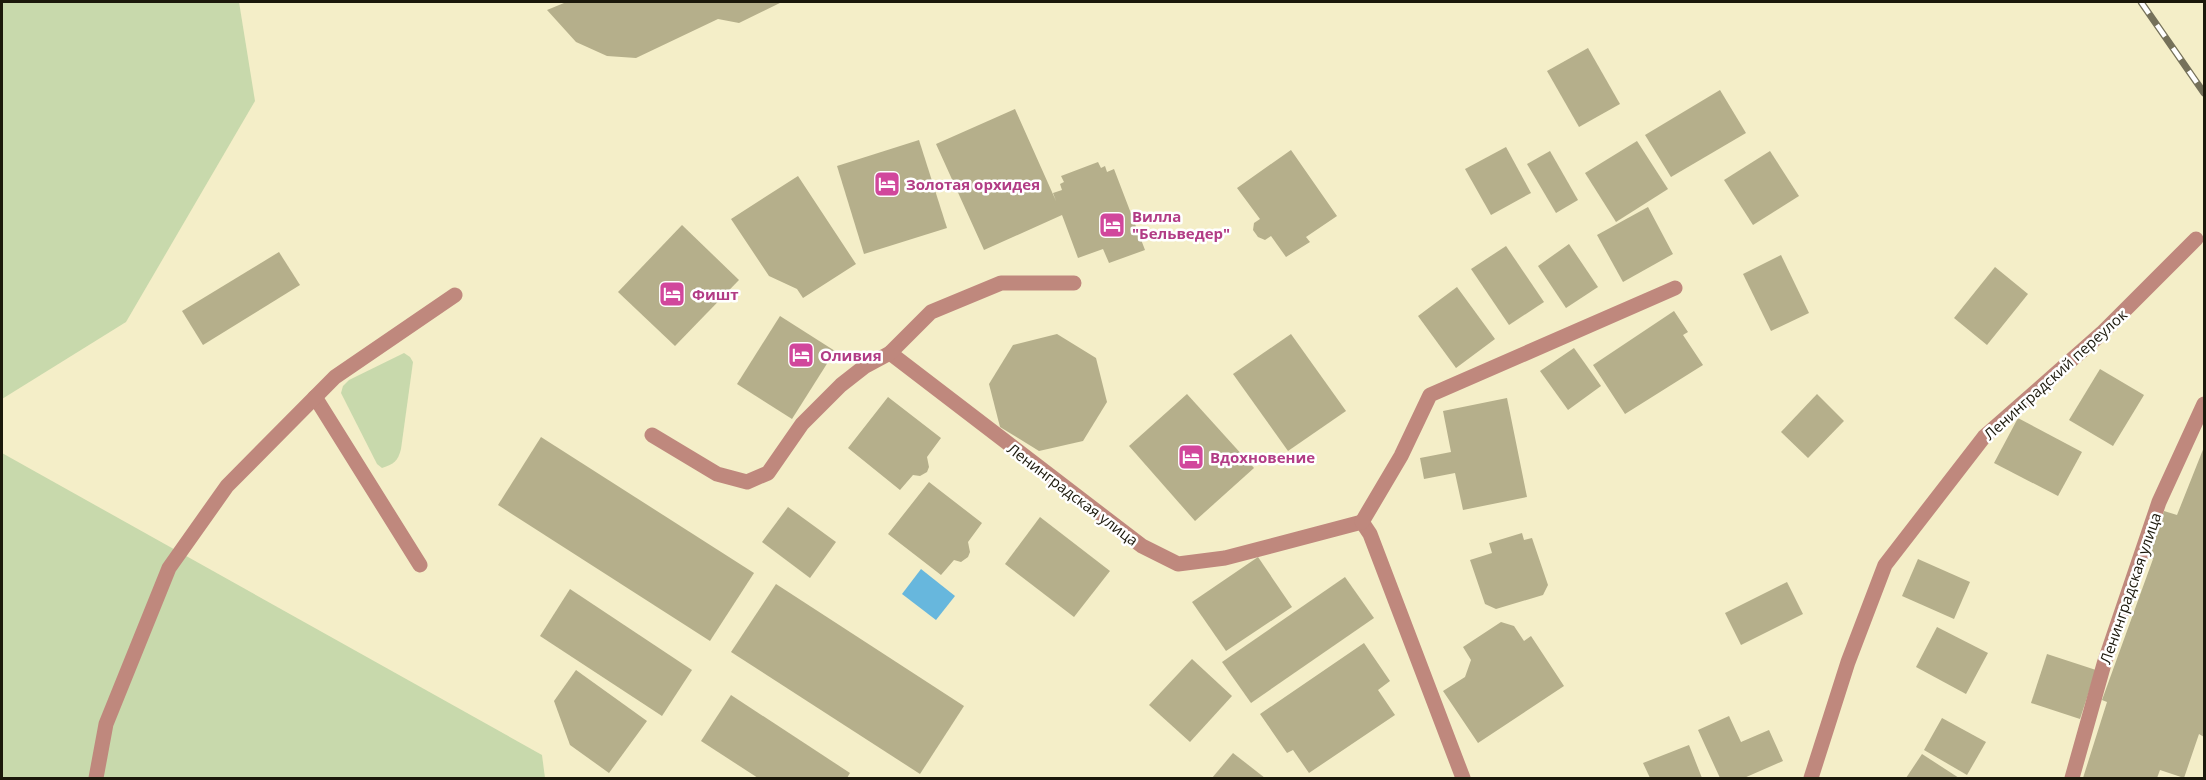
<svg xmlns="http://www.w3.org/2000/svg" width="2206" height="780" viewBox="0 0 2206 780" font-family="'Open Sans',sans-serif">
<rect width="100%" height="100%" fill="#f4eec8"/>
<!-- green -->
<g fill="#c8d9ac">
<path d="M2 2H239L255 101 126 322 2 399Z"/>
<path d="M404 353 410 357 413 362 401 449C398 461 394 464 382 468L377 464 341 393 343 386 349 380Z"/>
<path d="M2 453 542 755 545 778H2Z"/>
</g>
<!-- water -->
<path fill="#67b7dd" d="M921 569 955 596 936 620 902 594Z"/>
<!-- building -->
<g fill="#b5af8b">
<path d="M563 2H782L739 23 718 19 636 58 607 56 576 42 547 10 564 3Z"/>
<path d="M1588 48 1620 104 1579 127 1547 71Z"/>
<path d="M1720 90 1746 133 1671 177 1645 135Z"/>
<path d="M1015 109 1056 201 1053 193 1062 190 1060 184 1064 182 1061 176 1098 162 1101 168 1105 166 1107 172 1114 169 1145 250 1109 263 1103 249 1078 258 1062 215 984 250 936 144Z"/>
<path d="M919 140 947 228 864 254 837 166Z"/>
<path d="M1637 141 1668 189 1616 222 1585 173Z"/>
<path d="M1506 147 1531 193 1491 215 1465 169Z"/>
<path d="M1291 150 1337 216 1306 237 1310 242 1286 257 1271 236 1265 240 1258 237 1253 230 1254 223 1260 219 1237 188Z"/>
<path d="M1550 151 1578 200 1556 213 1527 164Z"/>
<path d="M1770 151 1799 196 1753 225 1724 180Z"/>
<path d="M798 176 856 264 803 298 797 289 769 276 731 219Z"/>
<path d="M1648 207 1673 254 1623 282 1597 235Z"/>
<path d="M682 225 739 280 675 346 618 292Z"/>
<path d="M1569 244 1598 287 1566 308 1538 266Z"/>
<path d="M1506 246 1544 302 1509 325 1471 269Z"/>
<path d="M279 252 300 285 203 345 182 311Z"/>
<path d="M1781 255 1809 313 1771 331 1743 274Z"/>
<path d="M1995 267 2028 294 1987 345 1954 318Z"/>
<path d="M1457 287 1495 339 1456 368 1418 316Z"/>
<path d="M1674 311 1688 332 1683 335 1703 365 1625 414 1593 365Z"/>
<path d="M780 316 835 351 792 419 737 384Z"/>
<path d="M1057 334 1096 358 1107 402 1083 441 1039 451 1000 427 989 384 1013 345Z"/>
<path d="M1291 334 1346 411 1288 451 1233 374Z"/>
<path d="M1574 348 1601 386 1568 410 1540 371Z"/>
<path d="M2100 369 2144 395 2113 446 2069 420Z"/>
<path d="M1187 394 1254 468 1195 521 1129 446Z"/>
<path d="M1817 394 1844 421 1808 458 1781 432Z"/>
<path d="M888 397 941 438 927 457 929 467 927 472 920 476 913 475 900 490 848 448Z"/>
<path d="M1507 398 1527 497 1463 510 1455 473 1424 479 1420 458 1451 452 1443 411Z"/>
<path d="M2018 418 2082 452 2058 496 1994 463Z"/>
<path d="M541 437 754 573 710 641 498 505Z"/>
<path d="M2204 447V737L2199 734 2184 778 2160 770 2157 778H2083L2107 702 2102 700 2153 559 2147 557 2164 511 2177 515Z"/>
<path d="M929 482 982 523 968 542 970 552 968 557 961 562 954 560 941 575 888 534Z"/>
<path d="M788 507 836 542 810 578 762 542Z"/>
<path d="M1040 517 1110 571 1074 617 1005 564Z"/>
<path d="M1522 533 1524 540 1532 538 1548 585 1543 595 1496 609 1485 604 1470 560 1492 553 1489 543Z"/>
<path d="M1258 557 1292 607 1226 651 1192 602Z"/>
<path d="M1918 559 1970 582 1954 619 1902 596Z"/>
<path d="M1345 577 1374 618 1251 703 1222 662Z"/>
<path d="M1787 582 1803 614 1741 645 1725 613Z"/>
<path d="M776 584 964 706 920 774 731 652Z"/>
<path d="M570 589 692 670 662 716 540 636Z"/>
<path d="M1501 622 1514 626 1524 641 1531 636 1564 686 1478 743 1443 691 1465 677 1471 660 1463 647Z"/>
<path d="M1937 627 1988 653 1966 694 1916 667Z"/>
<path d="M1364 643 1390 681 1378 690 1395 715 1309 773 1293 750 1287 753 1260 714Z"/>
<path d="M2047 654 2096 670 2080 719 2031 703Z"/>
<path d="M1192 659 1232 696 1190 742 1149 705Z"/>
<path d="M576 670 647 721 609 773 570 745 554 701Z"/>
<path d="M731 695 850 773 847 778H758L701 741Z"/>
<path d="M1729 716 1741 742 1769 730 1783 761 1744 778H1720L1698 730Z"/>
<path d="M1942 718 1986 742 1967 775 1924 750Z"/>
<path d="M1689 745 1702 778H1650L1643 763Z"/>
<path d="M1233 753 1265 778H1212Z"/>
<path d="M1922 754 1959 778H1906Z"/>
</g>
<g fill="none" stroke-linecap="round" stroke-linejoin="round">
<!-- minor -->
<g stroke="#bf887d" stroke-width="15">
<path d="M890 353 1142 546 1178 564 1225 558 1362 522 1370 534 1463 778"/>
<path d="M315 397 420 565"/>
<path d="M652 435 717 474 747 482 768 473 802 424 841 385 864 367 890 353 931 312 1001 283H1074"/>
<path d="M1362 522 1401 456 1430 395 1675 288"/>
<path d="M96 778 106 724 169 568 227 486 335 377 455 295"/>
<path d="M1811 778 1848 662 1885 565 1984 437 2102 333 2196 239"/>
<path d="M2072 778 2104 664 2159 502 2204 404"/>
</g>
<defs>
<path id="rail" d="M2141 2 2204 93"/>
</defs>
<!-- rail casing -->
<use href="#rail" stroke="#75715a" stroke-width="7"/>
<!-- rail -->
<use href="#rail" stroke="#fff" stroke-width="4.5" stroke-dasharray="14" stroke-linecap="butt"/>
</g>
<!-- icons -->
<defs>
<symbol id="hotel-square" viewBox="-11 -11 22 22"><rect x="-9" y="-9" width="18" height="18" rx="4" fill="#d1479c" stroke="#fff"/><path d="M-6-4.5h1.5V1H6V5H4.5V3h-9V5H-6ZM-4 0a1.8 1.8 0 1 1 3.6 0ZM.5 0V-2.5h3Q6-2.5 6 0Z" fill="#fff"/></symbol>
</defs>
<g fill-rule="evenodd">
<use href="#hotel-square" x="872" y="169" width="30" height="30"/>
<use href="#hotel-square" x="1097" y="210" width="30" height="30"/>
<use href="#hotel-square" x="657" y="279" width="30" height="30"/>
<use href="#hotel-square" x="786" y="340" width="30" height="30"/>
<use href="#hotel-square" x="1176" y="442" width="30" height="30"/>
</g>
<g text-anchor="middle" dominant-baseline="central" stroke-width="5" stroke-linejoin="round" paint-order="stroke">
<!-- hotel labels -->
<g font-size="15" font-weight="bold" fill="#b23c85" stroke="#fff" text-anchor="start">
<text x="906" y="184">Золотая орхидея</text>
<text x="1132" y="216">Вилла<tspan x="1132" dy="17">"Бельведер"</tspan></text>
<text x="692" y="294">Фишт</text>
<text x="820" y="355">Оливия</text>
<text x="1210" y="457">Вдохновение</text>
</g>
<!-- street labels -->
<g font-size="15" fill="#1b180b" stroke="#fff">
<text transform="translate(2055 374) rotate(-42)">Ленинградский переулок</text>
<text transform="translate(1073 494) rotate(37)">Ленинградская улица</text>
<text transform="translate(2130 588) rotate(-71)">Ленинградская улица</text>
</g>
</g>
<!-- border -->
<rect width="2206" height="780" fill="none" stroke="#1b180b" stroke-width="6"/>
</svg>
